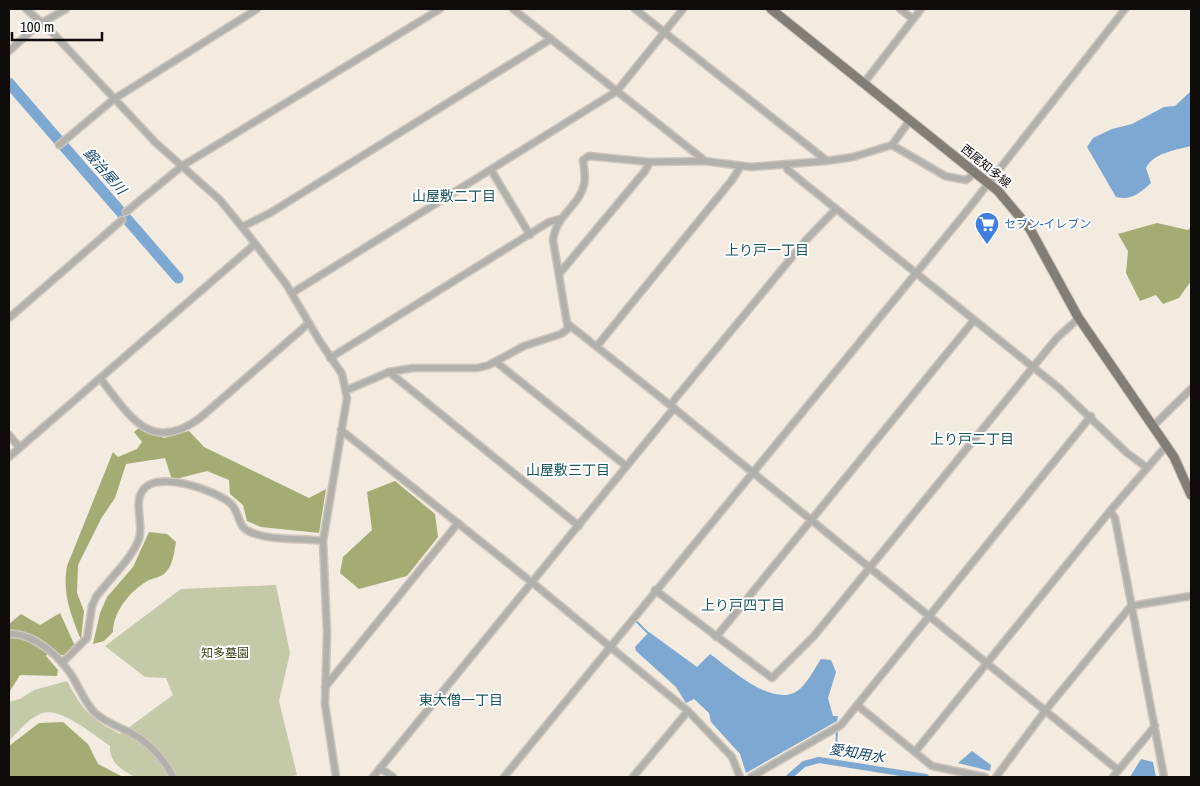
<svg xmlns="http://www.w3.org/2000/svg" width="1200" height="786" viewBox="0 0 1200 786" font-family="'Archivo Narrow','Noto Sans JP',sans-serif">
<rect width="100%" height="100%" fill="#f3eae0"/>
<!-- green -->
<path fill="#c4c9a8" d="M276 585 290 653 279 701 297 775 288 777H135C122 770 109 763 110 746 93 735 57 703 38 715 26 721 18 732 9 741V702L20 699 34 690 67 681C83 710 89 718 120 734L173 695 166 678 145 677 105 646 181 589Z"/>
<!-- forest -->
<g fill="#a4ac74">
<path d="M1157 223 1188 230 1191 228V281L1179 298 1163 304 1156 295 1140 301 1126 273 1128 251 1118 234Z"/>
<path d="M139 428 164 438 189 431 204 447 309 498 326 489 319 533 261 527 247 521 243 505 230 494 229 480 207 471 172 480 165 458 126 464 115 498 102 517 78 565 77 593 84 611 81 640C71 615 62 593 67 566L113 452 118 457 137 449 142 442 134 432Z"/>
<path d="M395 481 435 514 438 537 407 576 359 589 340 573 343 557 372 530 367 492Z"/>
<path d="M149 532 167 534 176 542C174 553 173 566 164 574 160 577 154 578 149 580 131 590 113 611 113 632L104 641 93 644 100 613 107 597 133 567Z"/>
<path d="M60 613 75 646 64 655H58L51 649 46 656 58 670 57 676 20 675 10 691 9 624 21 614 40 625Z"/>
<path d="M63 722 88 744 98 764 123 777H9V746L39 723Z"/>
</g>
<!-- water -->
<g fill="#7ca8d1">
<path d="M1191 91V146C1176 150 1153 153 1146 168L1151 183C1140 193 1131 201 1116 197L1087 147 1093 138 1112 129 1132 124 1164 107 1175 106Z"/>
<path d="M649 632 697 667 710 654C730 668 776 712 801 688 809 680 815 668 821 659L831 660 836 672 828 698 833 716H838L837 721 746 773 740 754 711 722 709 713 694 699 686 703 676 687 636 651 635 647Z"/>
<path d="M972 751 991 765 990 771 958 763Z"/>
<path d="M1141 759 1153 762 1156 777H1130Z"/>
</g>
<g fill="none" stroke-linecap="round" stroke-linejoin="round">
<!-- stream -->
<g stroke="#7ca8d1" stroke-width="2">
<path d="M637 622 649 634"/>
<path d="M836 750 837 730"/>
</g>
<!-- canal -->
<path stroke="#7ca8d1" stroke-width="6" d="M789 777 804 764 819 760 926 777"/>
<!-- river -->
<path stroke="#7ca8d1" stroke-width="11" d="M9 83 178 278"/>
<defs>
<g id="minor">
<path d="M26 9 50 30 156 143 220 200 250 237 286 284 319 340 342 374 347 398 323 541 327 633 325 704 336 777"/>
<path d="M513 9 704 160"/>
<path d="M635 9 826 160"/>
<path d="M900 9 913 19"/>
<path d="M9 51 38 25 66 9"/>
<path d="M864 83 921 9"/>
<path d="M59 145 114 99 257 9"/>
<path d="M892 145 945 176 966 180 975 173"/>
<path d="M785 164 788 170 799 179 1059 388 1127 453 1146 467"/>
<path d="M491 170 530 235"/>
<path d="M126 212 182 166 440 9"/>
<path d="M242 227 270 213 551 39"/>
<path d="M559 274 645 171 650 162"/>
<path d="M292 293 617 91 683 9"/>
<path d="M9 318 122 220"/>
<path d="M568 324 670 405 1118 770"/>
<path d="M597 346 732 180 741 166"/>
<path d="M330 358 549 222 560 219"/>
<path d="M496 362 626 466"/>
<path d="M389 372 579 526"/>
<path d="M100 378C129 415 150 455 200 418L309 323"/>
<path d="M347 390 389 372 413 368H478L489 365 524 346 561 334 568 329 553 240C556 215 579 206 584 185 586 177 584 168 583 160L589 156 650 162 704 161 751 167 826 161 853 157 892 145 910 120"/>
<path d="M670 405 806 240 836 209"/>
<path d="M1153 426 1191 389"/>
<path d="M341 430 539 588 688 711 732 757 740 777"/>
<path d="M9 435 19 447"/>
<path d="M9 457 255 244"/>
<path d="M1110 511 1115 518 1164 777"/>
<path d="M655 590 772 678 814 636 1056 339C1062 332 1075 324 1078 317"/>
<path d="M9 634C34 632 63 659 75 681 81 692 86 704 95 713 105 722 117 726 129 732 149 742 163 757 173 777"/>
<path d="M716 637 974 320"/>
<path d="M62 663 87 638 92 606 96 597C109 579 131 560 139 539 144 524 133 503 143 490 157 470 215 490 230 503 240 511 237 526 248 531 268 541 301 538 323 541"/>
<path d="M325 687 458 523"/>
<path d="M857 705 932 766 985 777"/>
<path d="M915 752 1110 511 1167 445"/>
<path d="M380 768 393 777"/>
<path d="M373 777 674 408"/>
<path d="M504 777 962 217 1125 9"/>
<path d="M633 777 688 711"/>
<path d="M751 777 841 725 1091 416"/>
<path d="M996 777 1045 711 1131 606 1191 596"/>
<path d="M1113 777 1155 726"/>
</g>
<path id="major" d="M771 9 998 191 1030 229 1078 317 1174 457 1191 495"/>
</defs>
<!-- minor casing -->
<use href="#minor" stroke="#cec6bd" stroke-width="9"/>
<!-- major casing -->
<use href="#major" stroke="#cec6bd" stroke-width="11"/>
<!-- minor -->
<use href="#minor" stroke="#b2b0ab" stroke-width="6"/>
<!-- major -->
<use href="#major" stroke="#827e75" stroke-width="9"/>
</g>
<!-- icons -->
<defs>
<symbol id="supermarket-pin" viewBox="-11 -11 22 30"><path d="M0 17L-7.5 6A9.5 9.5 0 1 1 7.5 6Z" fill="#3f7fe0" stroke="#fff"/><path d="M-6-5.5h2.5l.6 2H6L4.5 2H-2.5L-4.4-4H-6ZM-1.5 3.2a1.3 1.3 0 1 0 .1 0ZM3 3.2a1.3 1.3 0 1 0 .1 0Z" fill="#fff"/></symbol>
</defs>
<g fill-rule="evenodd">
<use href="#supermarket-pin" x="973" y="210" width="28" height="38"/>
</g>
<g text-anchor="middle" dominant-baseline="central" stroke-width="4" stroke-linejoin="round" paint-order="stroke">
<!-- street labels -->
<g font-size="12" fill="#0e0b08" stroke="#fff">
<text transform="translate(986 166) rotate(39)">西尾知多線</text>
</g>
<!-- shop labels -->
<g font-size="12" fill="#366cbe" stroke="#fff" text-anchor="start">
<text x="1004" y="224">セブン-イレブン</text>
</g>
<!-- park labels -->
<g font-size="12" fill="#3b4014" stroke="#fff">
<text x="225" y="653">知多墓園</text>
</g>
<!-- water labels -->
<g font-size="14" font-style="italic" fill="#0f4269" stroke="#fff">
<text transform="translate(105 171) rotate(49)">鍛治屋川</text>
<text transform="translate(857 753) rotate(9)">愛知用水</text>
</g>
<!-- neighbourhood labels -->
<g font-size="14" fill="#1c565e" stroke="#fff">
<text x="454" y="196">山屋敷二丁目</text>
<text x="767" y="250">上り戸一丁目</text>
<text x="972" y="439">上り戸二丁目</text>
<text x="568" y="470">山屋敷三丁目</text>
<text x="743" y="605">上り戸四丁目</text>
<text x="461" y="700">東大僧一丁目</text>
</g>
</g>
<!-- border -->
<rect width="1200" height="786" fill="none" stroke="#0e0b08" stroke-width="20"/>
<!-- scale -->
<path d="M12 32v8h90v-8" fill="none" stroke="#0e0b08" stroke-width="2.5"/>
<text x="20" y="32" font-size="15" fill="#0e0b08" stroke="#ffffff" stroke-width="4" paint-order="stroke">100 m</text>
</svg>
